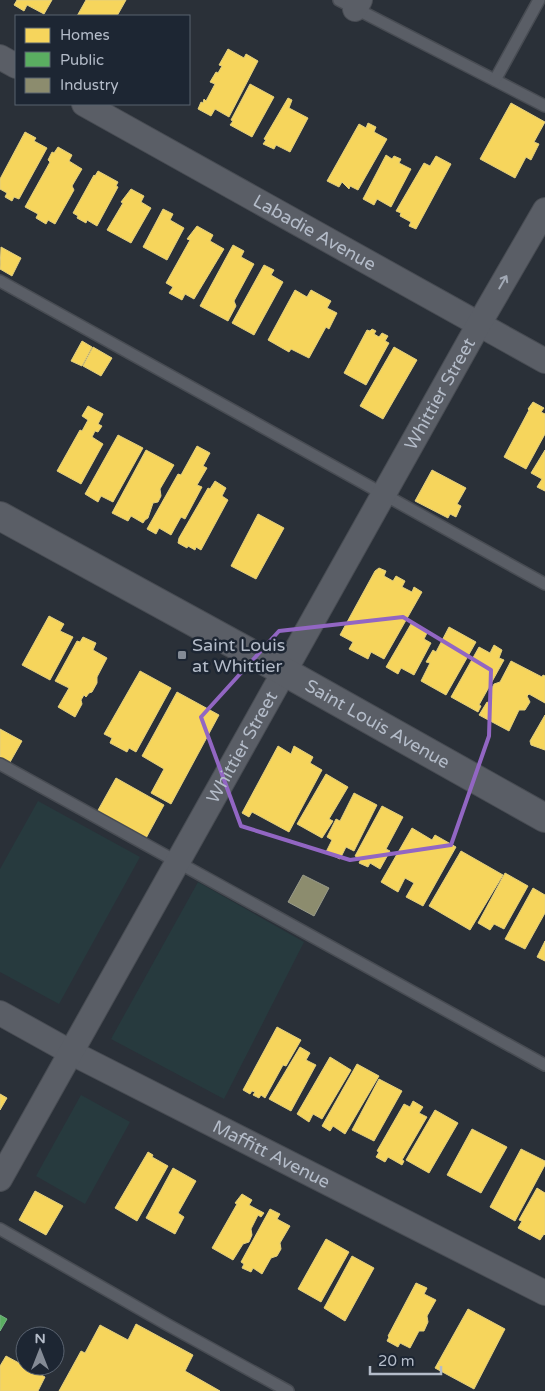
<svg xmlns="http://www.w3.org/2000/svg" width="545" height="1391" viewBox="0 0 545 1391" font-family="'Varela Round',sans-serif">
<rect width="100%" height="100%" fill="#2a3038"/>
<!-- green -->
<g fill="#273a3e">
<path d="M38 801 140 857 59 1004 0 972V869Z"/>
<path d="M198 882 304 942 224 1099 111 1039Z"/>
<path d="M81 1095 130 1122 85 1204 36 1176Z"/>
</g>
<!-- homes -->
<g fill="#f6d55c" stroke="#e2ce7d">
<path d="M17 0H52L44 14 27 5 24 11 14 5Z"/>
<path d="M86 0H126L117 16H77Z"/>
<path d="M228 49 244 58 246 54 258 61 229 117 215 109 211 116 198 109 201 102 203 103 204 99 206 101 215 84 210 82 216 72 218 73 222 66 219 65Z"/>
<path d="M250 84 274 97 252 137 230 125 233 121 231 120Z"/>
<path d="M288 98 292 100 289 108 308 118 290 152 276 145 274 149 263 144 266 140 264 139Z"/>
<path d="M511 103 545 122 534 142 539 144 531 160 526 157 515 178 480 159Z"/>
<path d="M368 123 376 127 374 132 387 139 358 190 350 186 349 189 342 182 339 187 327 181 359 124 366 128Z"/>
<path d="M25 132 36 138 34 141 47 148 19 199 14 197 12 201 5 197 7 193 0 189V179Z"/>
<path d="M58 147 72 155 69 161 82 169 72 186 74 190 55 224 48 220 46 224 36 218 38 214 25 207 50 162 48 160 52 152 54 153Z"/>
<path d="M386 155 392 159 394 156 401 159 399 163 411 169 391 207 377 199 374 205 363 199Z"/>
<path d="M436 156 451 164 416 229 409 226 411 222 400 216 401 213 396 211 424 163 430 166Z"/>
<path d="M98 171 118 182 116 186 118 187 97 226 87 220 86 223 77 218 78 216 73 213 94 175 95 176Z"/>
<path d="M131 189 144 196 141 202 151 208 131 243 107 230 123 203 121 202Z"/>
<path d="M163 209 173 214 170 220 184 228 167 260 143 247Z"/>
<path d="M197 226 213 235 210 241 224 249 194 299 185 294 182 300 169 293 173 287 166 283 190 240 187 239Z"/>
<path d="M233 245 244 251 241 257 254 264 234 301 236 306 228 321 200 306Z"/>
<path d="M1 247 21 258 12 276 0 269Z"/>
<path d="M264 265 274 270 271 275 283 282 254 335 232 323Z"/>
<path d="M295 290 307 297 311 290 331 301 327 308 337 313 329 329 326 327 309 358 291 349 289 352 268 340Z"/>
<path d="M372 329 376 331 374 334 379 337 382 333 388 336 385 341 389 343 366 385 344 373 367 330 370 331Z"/>
<path d="M82 341 92 347 82 366 71 361Z"/>
<path d="M93 347 112 358 101 376 83 366Z"/>
<path d="M394 347 417 360 383 419 360 406Z"/>
<path d="M533 402 544 408 541 412 545 414V434L526 469 504 457 529 410 528 409Z"/>
<path d="M88 406 103 414 98 424 102 426 98 432 95 431 92 437 103 444 81 484 57 471 80 430 82 431 88 420 82 416Z"/>
<path d="M118 435 143 448 113 502 101 496 98 502 85 494Z"/>
<path d="M197 446 210 453 203 466 207 468 197 485 202 487 185 519 181 517 171 535 159 528 156 534 147 529 178 474 181 475Z"/>
<path d="M146 450 174 465 160 489 161 496 158 502 153 503 148 518 145 520 143 523 131 516 128 521 112 513Z"/>
<path d="M545 450V491L537 487 542 479 531 473Z"/>
<path d="M432 470 466 488 457 504 461 506 456 517 450 514 448 518 415 501Z"/>
<path d="M215 481 226 488 222 496 228 500 201 550 196 547 195 550 188 546 187 548 178 543 179 538 208 488 210 489Z"/>
<path d="M258 514 284 528 256 579 231 566Z"/>
<path d="M379 568 386 571 384 576 393 581 396 576 405 581 402 587 412 592 414 587 422 592 384 659 371 652 368 659 349 649 353 642 340 635 375 571Z"/>
<path d="M49 616 64 624 60 631 73 637 50 680 22 665Z"/>
<path d="M411 624 427 633 424 639 431 643 414 675 401 668 398 674 386 667Z"/>
<path d="M449 627 476 642 446 695 421 681 430 663 426 662 433 650 436 652Z"/>
<path d="M83 637 96 643 93 650 107 658 97 677V683L92 692 89 693 86 697 84 695 81 700 82 704 75 717 58 707 69 688 55 681 77 641 80 642Z"/>
<path d="M494 645 502 650 499 658 504 660 479 705 481 706 478 712 451 697 479 647 490 653Z"/>
<path d="M511 661 542 677 543 675 545 676V703L529 694 527 696 530 702 525 710H519L509 731 479 715 487 702 489 703 492 698 490 692 494 684 500 682Z"/>
<path d="M140 671 171 688 136 752 129 748 127 752 110 743 112 738 104 734Z"/>
<path d="M177 692 219 715 171 804 151 793 164 769 142 756Z"/>
<path d="M545 715V750L531 745 530 741Z"/>
<path d="M0 729 22 741 9 764 0 759Z"/>
<path d="M278 746 291 754 294 746 313 757 310 763 322 770 289 832 252 812 249 817 242 813Z"/>
<path d="M326 774 348 787 329 819 333 821 322 838 297 824Z"/>
<path d="M116 778 164 805 145 840 97 812Z"/>
<path d="M354 793 377 805 354 851 346 847 340 859 326 852 332 840 327 837 336 819 340 821Z"/>
<path d="M382 806 403 817 386 849 390 851 380 869 370 863 368 867 359 863 361 859 355 856Z"/>
<path d="M412 828 432 840 435 835 456 847 423 906 406 897 414 883 405 878 398 892 381 882Z"/>
<path d="M461 851 503 875 470 930 429 906Z"/>
<path d="M505 873 528 886 504 929 494 924 490 930 478 923Z"/>
<path d="M533 888 545 895V913L525 949 505 939Z"/>
<path d="M545 941V961L537 957Z"/>
<path d="M277 1027 301 1040 286 1066 283 1065 265 1098 261 1095 259 1098 253 1095 255 1092 252 1091 250 1094 243 1090Z"/>
<path d="M300 1047 310 1053 306 1060 316 1065 291 1111 269 1099Z"/>
<path d="M330 1057 351 1070 322 1119 313 1114 309 1122 297 1114Z"/>
<path d="M357 1064 379 1076 345 1134 333 1126 330 1131 322 1126Z"/>
<path d="M379 1079 402 1091 374 1141 352 1130Z"/>
<path d="M0 1094 7 1098 0 1110Z"/>
<path d="M413 1101 423 1107 419 1113 427 1117 402 1160 404 1161 402 1165 388 1157 385 1162 376 1157 379 1152 377 1151 404 1104 410 1107Z"/>
<path d="M435 1110 458 1123 429 1173 406 1160Z"/>
<path d="M472 1129 507 1147 481 1193 447 1175Z"/>
<path d="M521 1149 545 1161V1165L515 1221 490 1207Z"/>
<path d="M148 1152 153 1155 152 1157 168 1166 137 1221 115 1208Z"/>
<path d="M173 1168 196 1181 178 1213 184 1217 175 1234 146 1218Z"/>
<path d="M537 1188 545 1193V1235L544 1234 540 1240 518 1228 522 1221 519 1220Z"/>
<path d="M35 1191 63 1206 46 1235 19 1220Z"/>
<path d="M242 1194 252 1200 249 1205 264 1213 261 1217 258 1215 251 1229 252 1235 249 1242 243 1244 233 1260 212 1248 237 1204 235 1203Z"/>
<path d="M270 1209 280 1214 277 1219 290 1226 280 1243 281 1249 277 1256 271 1258 262 1274 253 1268 251 1272 242 1268 244 1264 241 1262Z"/>
<path d="M326 1239 349 1252 321 1302 298 1289Z"/>
<path d="M352 1256 374 1268 345 1321 324 1308Z"/>
<path d="M416 1283 427 1288 424 1294 436 1300 427 1316 428 1322 424 1331H419L410 1348 400 1343 398 1347 387 1341 389 1337 388 1336Z"/>
<path d="M468 1309 505 1329 474 1389 435 1368Z"/>
<path d="M136 1324 193 1355 185 1371 220 1391H59L81 1351 85 1353 100 1325 128 1340Z"/>
<path d="M6 1356 45 1377 38 1391H0V1366Z"/>
</g>
<!-- public -->
<path fill="#5aae61" stroke="#75b280" d="M0 1315 7 1319 0 1331Z"/>
<!-- industry -->
<path fill="#8c8c6e" stroke="#989a89" d="M303 875 329 888 314 916 288 902Z"/>
<g fill="none" stroke-linecap="round" stroke-linejoin="round">
<defs>
<g id="service">
<path d="M339 0 545 106"/>
<path d="M495 80 539 0"/>
<path d="M0 281 545 584"/>
<path d="M0 764 545 1065"/>
<path d="M0 1229 168 1325 288 1391"/>
</g>
<g id="minor">
<path d="M355 9 360 0"/>
<path d="M0 57 16 66"/>
<path id="s1" d="M84 104 545 361"/>
<path id="s2" d="M0 1013 72 1053 545 1293"/>
<path id="s3" d="M0 1179 479 324 545 210"/>
</g>
<g id="tertiary">
<path id="s4" d="M0 516 285 672 545 818"/>
</g>
</defs>
<!-- service casing -->
<use href="#service" stroke="#484c53" stroke-width="14"/>
<!-- minor casing -->
<use href="#minor" stroke="#484c53" stroke-width="26"/>
<!-- tertiary casing -->
<use href="#tertiary" stroke="#484c53" stroke-width="30"/>
<!-- service -->
<use href="#service" stroke="#5a5e66" stroke-width="11"/>
<!-- minor -->
<use href="#minor" stroke="#5a5e66" stroke-width="24"/>
<!-- tertiary -->
<use href="#tertiary" stroke="#5a5e66" stroke-width="28"/>
</g>
<!-- one-way arrows -->
<defs><path id="oneway-shaft" d="M-6 0H5M1.5-3L5.5 0L1.5 3" fill="none" stroke-width="1.6" stroke-linecap="round" stroke-linejoin="round" transform="scale(1.25)"/></defs>
<use stroke="#a2a9b5" href="#oneway-shaft" transform="translate(503 282) rotate(-60)"/>
<!-- marked area -->
<path fill="none" stroke="#9266c3" stroke-width="4" stroke-linejoin="round" d="M403 617 491 670 489 736 451 845 350 860 241 826 201 717 279 631Z"/>
<!-- markers -->
<rect fill="#848b96" stroke="#1d2633" stroke-width="2" x="177" y="650" width="10" height="10" rx="2.5"/>
<g text-anchor="middle" dominant-baseline="central" stroke-width="5" stroke-linejoin="round" paint-order="stroke">
<!-- street labels -->
<g font-size="18" fill="#b4bcc9" stroke="#1d2633">
<text stroke="none"><textPath href="#s1" startOffset="264">Labadie Avenue</textPath></text>
<text stroke="none"><textPath href="#s3" startOffset="900">Whittier Street</textPath></text>
<text stroke="none"><textPath href="#s4" startOffset="431">Saint Louis Avenue</textPath></text>
<text stroke="none"><textPath href="#s3" startOffset="495">Whittier Street</textPath></text>
<text stroke="none"><textPath href="#s2" startOffset="306">Maffitt Avenue</textPath></text>
</g>
<!-- poi labels -->
<g font-size="18" fill="#b4bcc9" stroke="#1d2633" text-anchor="start">
<text x="192" y="645">Saint Louis<tspan x="192" dy="21">at Whittier</tspan></text>
</g>
</g>
<!-- legend -->
<rect x="15" y="15" width="175" height="90" fill="#1d2633" stroke="#59626f"/>
<rect x="25" y="28" width="25" height="15" fill="#f6d55c" stroke="#59626f"/>
<text x="60" y="40" font-size="15" fill="#b4bcc9">Homes</text>
<rect x="25" y="52" width="25" height="15" fill="#5aae61" stroke="#59626f"/>
<text x="60" y="65" font-size="15" fill="#b4bcc9">Public</text>
<rect x="25" y="78" width="25" height="15" fill="#8c8c6e" stroke="#59626f"/>
<text x="60" y="90" font-size="15" fill="#b4bcc9">Industry</text>
<!-- north arrow -->
<g transform="translate(40 1351)"><circle r="24" fill="#1d2633" stroke="#59626f"/>
<path d="M0-4L9 19L0 12L-9 19Z" fill="#848b96"/>
<text y="-8" font-size="14" font-weight="bold" text-anchor="middle" fill="#b4bcc9">N</text>
</g>
<!-- scale -->
<path d="M370 1366v8h71v-8" fill="none" stroke="#b4bcc9" stroke-width="2.5"/>
<text x="378" y="1366" font-size="15" fill="#b4bcc9" stroke="#1d2633" stroke-width="4" paint-order="stroke">20 m</text>
</svg>
